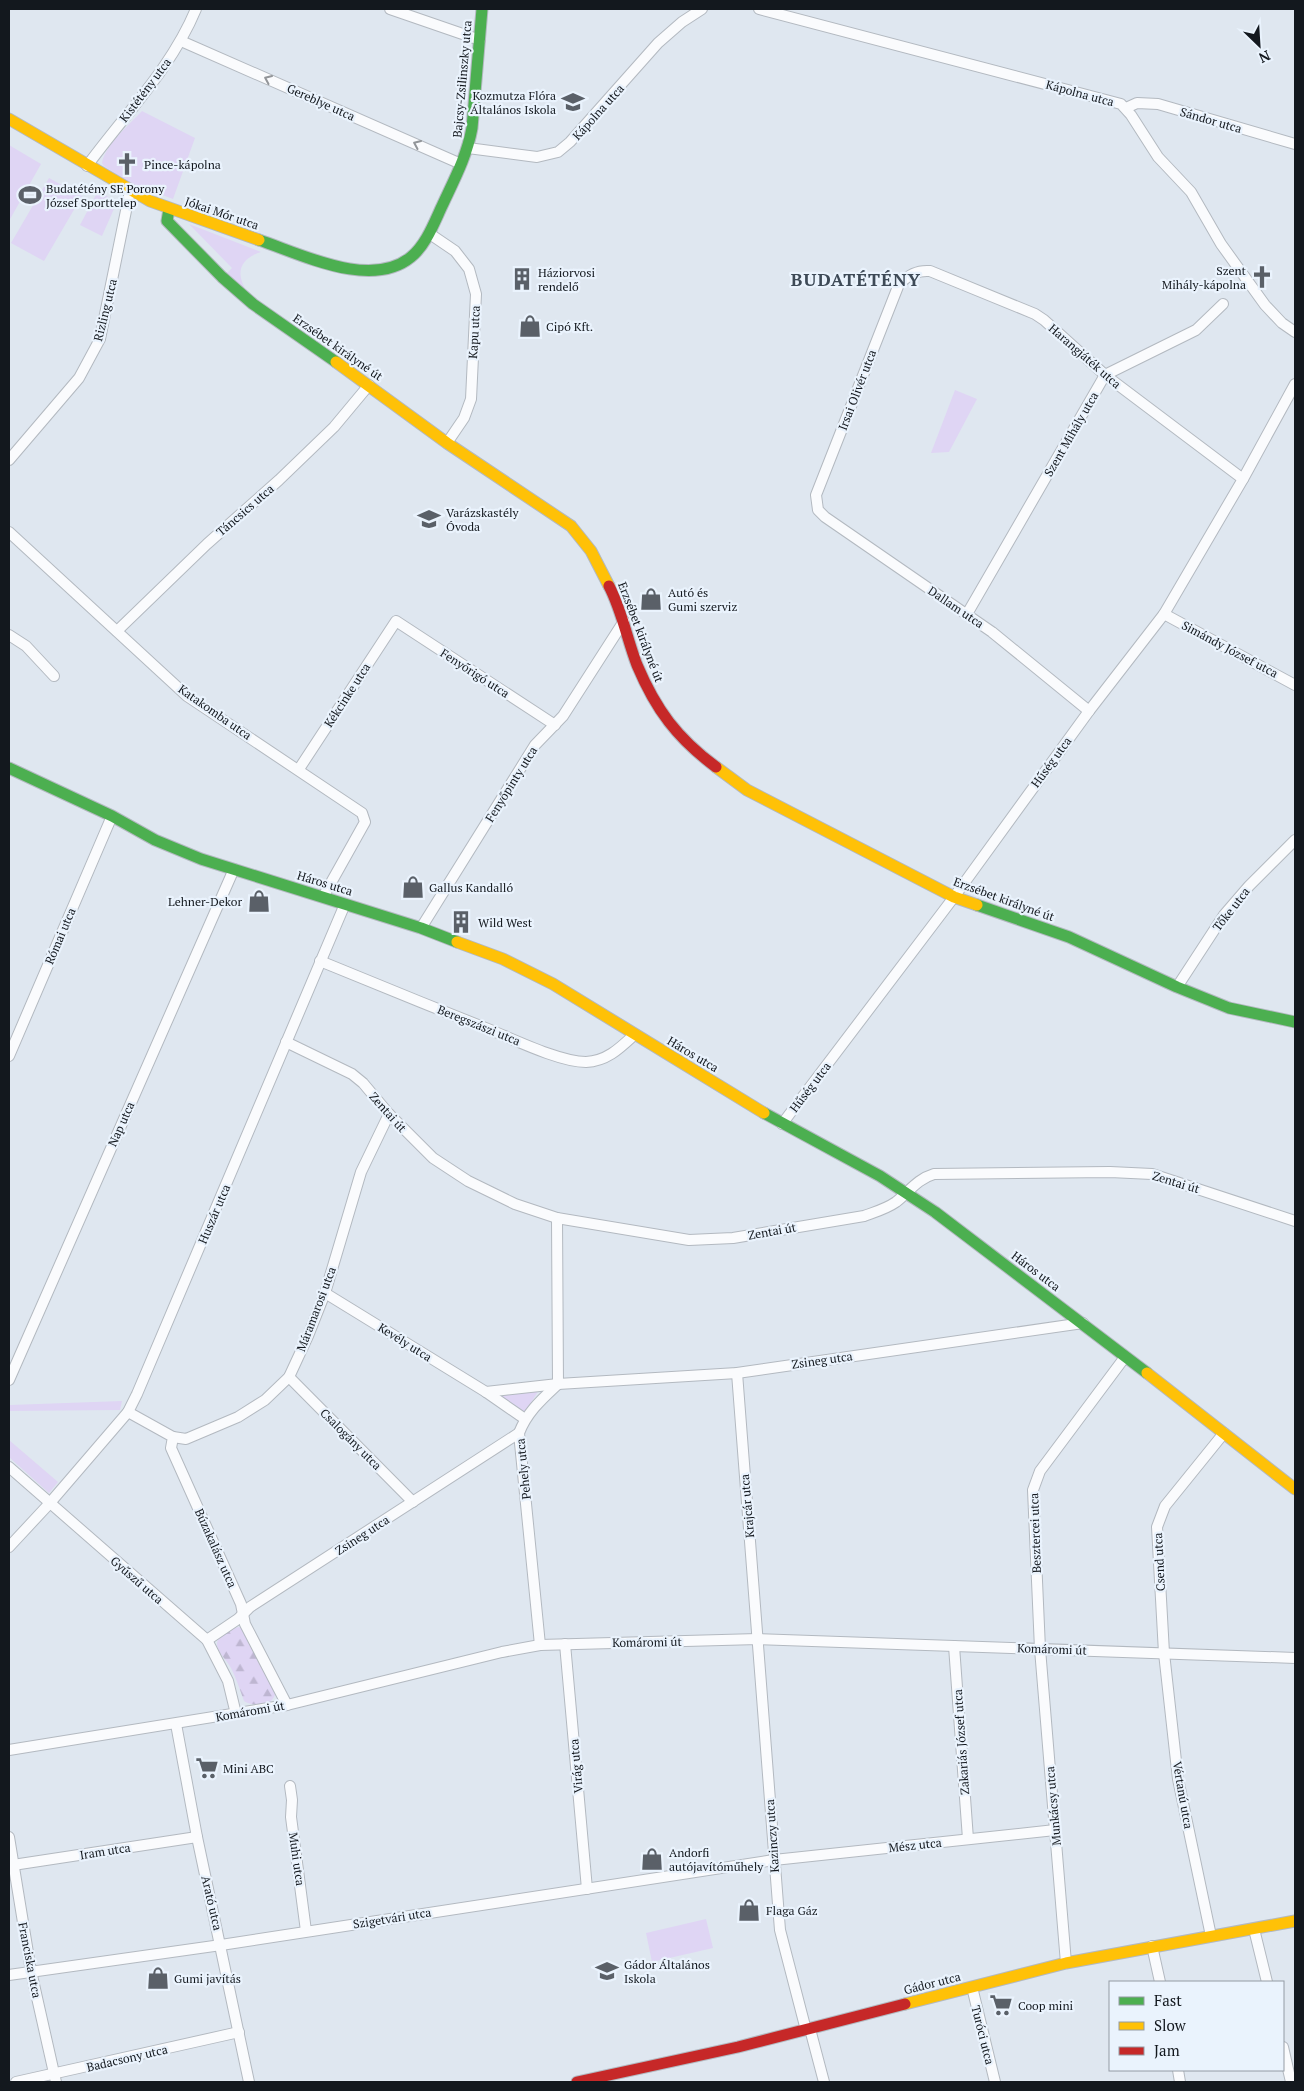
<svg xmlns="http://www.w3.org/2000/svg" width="1304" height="2091" viewBox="0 0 1304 2091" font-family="'PT Serif',serif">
<defs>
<pattern id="forest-firs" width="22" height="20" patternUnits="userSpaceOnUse" patternTransform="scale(1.25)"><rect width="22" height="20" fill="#dfd5f4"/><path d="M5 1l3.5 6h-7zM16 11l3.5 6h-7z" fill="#beb6d1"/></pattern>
</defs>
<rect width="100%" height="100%" fill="#dfe7f0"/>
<!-- green -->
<g fill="#dfd5f4">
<path d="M142 111 195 138 173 199 132 184 104 166 102 163C105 145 130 124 142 111Z"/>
<path d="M9 145 41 164 9 221Z"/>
<path d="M49 178 82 196 44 261 11 243Z"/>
<path d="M98 191 117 202 102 236 80 225Z"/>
<path d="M189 224 261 252C242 258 235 271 245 288L227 273 232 268Z"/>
<path d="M955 390 977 399 949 452 931 453Z"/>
<path d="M539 1390 525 1412 501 1397 502 1395Z"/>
<path d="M122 1401 120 1410 9 1411 10 1405Z"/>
<path d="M9 1440 58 1482 49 1493 9 1457Z"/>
<path d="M706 1919 713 1948 652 1962 646 1933Z"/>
</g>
<!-- forest -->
<path fill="url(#forest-firs)" d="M239 1627 245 1630 275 1689C278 1706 254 1708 244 1701 240 1690 236 1678 231 1668 224 1655 207 1645 225 1633 230 1630 233 1628 239 1627Z"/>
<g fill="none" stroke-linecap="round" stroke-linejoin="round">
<defs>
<g id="street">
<path d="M390 9 480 40"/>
<path d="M759 9 1121 104 1131 115 1158 157 1191 192 1221 244 1265 305 1282 323 1295 332"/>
<path d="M181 41 461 164"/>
<path d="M1126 108 1137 103 1158 104 1295 144"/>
<path d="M468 148 537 157 558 152 570 142 658 43 682 22 702 9"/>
<path d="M87 166C125 114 171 69 196 9"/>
<path d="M430 234 455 251 469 269 476 294 471 399 464 418 447 443"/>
<path d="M9 460 79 378 100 339 130 191"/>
<path d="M9 532 187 696 362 813 365 822 323 897"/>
<path d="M967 614 1105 375 1196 330 1223 304"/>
<path d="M1164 614 1295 685"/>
<path d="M117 631 207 544 279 480 334 427 369 385"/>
<path d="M9 635 26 646 54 676"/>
<path d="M1089 711 992 632 825 517 818 510 816 495 899 284C909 275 917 270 930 271L1035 314 1044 320 1105 375 1243 479"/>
<path d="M299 769 396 621 555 725"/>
<path d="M421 928 535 745 563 716 624 621"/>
<path d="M320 961C378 985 435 1008 493 1031 517 1041 561 1062 586 1062 607 1061 620 1048 634 1035"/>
<path d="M1177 987 1224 915 1249 886 1295 840"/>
<path d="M286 1042 352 1074 363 1083 389 1114 433 1158 468 1181 515 1204 557 1218 689 1240 733 1238 864 1216C875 1212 886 1209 896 1202 909 1192 917 1179 934 1174L1110 1172 1152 1174 1295 1221"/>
<path d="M9 1056 112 816"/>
<path d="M782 1124 954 897 1089 711 1164 614 1243 479 1295 384"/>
<path d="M325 1293 486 1392 525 1419"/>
<path d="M737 1373 780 1930 806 2030"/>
<path d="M289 1377 413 1502"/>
<path d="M9 1380 234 869"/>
<path d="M486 1392 558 1384 737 1373 1083 1323"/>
<path d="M128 1412 173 1437 171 1448 241 1604 245 1624 287 1705"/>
<path d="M173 1437 186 1439 238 1417 265 1400 289 1377 308 1336 325 1293 361 1172 389 1114"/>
<path d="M9 1467 207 1640 228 1681 236 1714"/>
<path d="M9 1547 49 1504 128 1412 137 1394 345 904"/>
<path d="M207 1640 238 1619 250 1607 519 1433"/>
<path d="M565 1644 587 1889"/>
<path d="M540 1645 519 1433C527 1412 542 1399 558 1384L557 1218"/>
<path d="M954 1646 968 1839"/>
<path d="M176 1724 197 1837 249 2082"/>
<path d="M9 1750 287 1705 502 1652 540 1645 758 1639 1295 1658"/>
<path d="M290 1786 292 1800 291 1817 306 1931"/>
<path d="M9 1837 31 1971 56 2082"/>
<path d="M13 1865 197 1837"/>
<path d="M1254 1929 1267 1982"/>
<path d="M1211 1936 1178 1779 1164 1653 1157 1527 1165 1506 1224 1433"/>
<path d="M1152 1946 1160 1982"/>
<path d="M1066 1963 1040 1649 1033 1490 1040 1471 1125 1357"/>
<path d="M9 1975 221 1945 774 1860 1055 1830"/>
<path d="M972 1987 995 2082"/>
<path d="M810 2029 824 2082"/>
<path d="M1283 2047 1291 2082"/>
<path d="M1178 2070 1180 2082"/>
<path d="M16 2082 239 2032"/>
</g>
<g id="fast">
<path d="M169 209 167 221 222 277 253 304 336 362"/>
<path d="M259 240C301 254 371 290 411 257 426 245 434 223 442 206 454 180 467 156 472 128L482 9"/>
<path d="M9 768 112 816 155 840 201 859 421 928 457 942"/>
<path d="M977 905 1069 937 1177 987 1229 1008 1295 1022"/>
<path d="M764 1113 880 1176 935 1212 1147 1373"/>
</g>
<g id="slow">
<path d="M9 119 150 201 259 240"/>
<path d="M336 362 447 443 571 526 591 551 609 586"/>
<path d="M716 767 747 790 954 897 977 905"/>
<path d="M457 942 503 959 553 984 764 1113"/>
<path d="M1147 1373 1295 1489"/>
<path d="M905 2004 1066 1963 1295 1921"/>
</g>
<g id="jam">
<path d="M609 586C622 611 627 639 637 665 656 710 677 738 716 767"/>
<path d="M577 2082 738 2047 905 2004"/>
</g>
</defs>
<!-- street casing -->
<use href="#street" stroke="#b3b9c0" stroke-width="12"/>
<!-- fast casing -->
<use href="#fast" stroke="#b3b9c0" stroke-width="13"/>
<!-- slow casing -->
<use href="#slow" stroke="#b3b9c0" stroke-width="13"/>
<!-- jam casing -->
<use href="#jam" stroke="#b3b9c0" stroke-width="13"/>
<!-- street -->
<use href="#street" stroke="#fafbfd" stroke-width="10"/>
<!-- fast -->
<use href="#fast" stroke="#4caf50" stroke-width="11"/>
<!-- slow -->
<use href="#slow" stroke="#ffc107" stroke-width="11"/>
<!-- jam -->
<use href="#jam" stroke="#c62828" stroke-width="11"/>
</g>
<!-- one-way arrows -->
<defs><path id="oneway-chevron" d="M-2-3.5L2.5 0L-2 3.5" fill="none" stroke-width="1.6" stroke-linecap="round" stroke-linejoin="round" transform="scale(1.25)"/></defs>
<g stroke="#929599">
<use href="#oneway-chevron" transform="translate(268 79) rotate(-156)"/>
<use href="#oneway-chevron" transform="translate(417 144) rotate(-156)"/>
</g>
<!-- icons -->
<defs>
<symbol id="school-bare" viewBox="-9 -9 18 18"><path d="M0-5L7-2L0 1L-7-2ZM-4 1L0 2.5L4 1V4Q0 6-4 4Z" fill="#5a6068" stroke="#eaf3fd" stroke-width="2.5" paint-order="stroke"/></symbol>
<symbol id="church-bare" viewBox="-9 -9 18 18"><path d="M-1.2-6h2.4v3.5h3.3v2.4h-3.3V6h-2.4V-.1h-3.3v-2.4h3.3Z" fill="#5a6068" stroke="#eaf3fd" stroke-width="2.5" paint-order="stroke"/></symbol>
<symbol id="stadium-bare" viewBox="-9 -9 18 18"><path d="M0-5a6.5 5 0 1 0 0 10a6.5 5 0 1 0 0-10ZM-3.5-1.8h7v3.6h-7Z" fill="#5a6068" stroke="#eaf3fd" stroke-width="2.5" paint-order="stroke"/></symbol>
<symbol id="building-bare" viewBox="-9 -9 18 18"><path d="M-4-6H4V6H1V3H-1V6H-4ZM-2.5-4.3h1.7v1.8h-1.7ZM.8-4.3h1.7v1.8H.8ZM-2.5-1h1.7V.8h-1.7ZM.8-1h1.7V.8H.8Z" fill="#5a6068" stroke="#eaf3fd" stroke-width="2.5" paint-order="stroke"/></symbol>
<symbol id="shop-bare" viewBox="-9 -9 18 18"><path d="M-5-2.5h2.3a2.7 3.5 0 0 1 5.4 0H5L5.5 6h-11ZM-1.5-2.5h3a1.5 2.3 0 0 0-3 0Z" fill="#5a6068" stroke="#eaf3fd" stroke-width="2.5" paint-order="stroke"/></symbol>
<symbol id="supermarket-bare" viewBox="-9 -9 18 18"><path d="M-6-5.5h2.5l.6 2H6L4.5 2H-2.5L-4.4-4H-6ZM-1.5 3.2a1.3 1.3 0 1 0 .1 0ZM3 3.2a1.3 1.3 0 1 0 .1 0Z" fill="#5a6068" stroke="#eaf3fd" stroke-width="2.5" paint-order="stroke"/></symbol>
</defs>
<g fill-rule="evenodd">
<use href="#school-bare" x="557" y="86" width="32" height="32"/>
<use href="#church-bare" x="111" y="148" width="32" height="32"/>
<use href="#stadium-bare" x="14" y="179" width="32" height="32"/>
<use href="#church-bare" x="1246" y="261" width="32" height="32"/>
<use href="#building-bare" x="506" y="263" width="32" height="32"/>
<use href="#shop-bare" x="514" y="310" width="32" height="32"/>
<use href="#school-bare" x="413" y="503" width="32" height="32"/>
<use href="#shop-bare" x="635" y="583" width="32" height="32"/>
<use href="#shop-bare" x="397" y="871" width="32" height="32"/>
<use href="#shop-bare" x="243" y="885" width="32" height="32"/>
<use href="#building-bare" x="445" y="906" width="32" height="32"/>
<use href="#supermarket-bare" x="191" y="1752" width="32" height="32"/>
<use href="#shop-bare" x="636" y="1843" width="32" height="32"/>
<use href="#shop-bare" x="733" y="1894" width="32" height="32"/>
<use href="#school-bare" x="591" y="1955" width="32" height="32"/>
<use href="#shop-bare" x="142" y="1962" width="32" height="32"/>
<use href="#supermarket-bare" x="985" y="1989" width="32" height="32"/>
</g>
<g text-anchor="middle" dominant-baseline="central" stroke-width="4.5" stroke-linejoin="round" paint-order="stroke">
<!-- street labels -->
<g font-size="12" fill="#13181e" stroke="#eaf3fd">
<text transform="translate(462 79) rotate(-85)">Bajcsy-Zsilinszky utca</text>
<text transform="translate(145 90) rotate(-53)">Kistétény utca</text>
<text transform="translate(1080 93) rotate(15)">Kápolna utca</text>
<text transform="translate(321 102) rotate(24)">Gereblye utca</text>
<text transform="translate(598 112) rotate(-48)">Kápolna utca</text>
<text transform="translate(1211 120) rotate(16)">Sándor utca</text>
<text transform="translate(222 213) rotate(19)">Jókai Mór utca</text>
<text transform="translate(105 310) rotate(-76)">Rizling utca</text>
<text transform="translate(474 332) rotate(-87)">Kapu utca</text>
<text transform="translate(338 347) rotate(35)">Erzsébet királyné út</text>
<text transform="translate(1085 356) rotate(41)">Harangjáték utca</text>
<text transform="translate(857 390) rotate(-69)">Irsai Olivér utca</text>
<text transform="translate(1071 434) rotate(-60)">Szent Mihály utca</text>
<text transform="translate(245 510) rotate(-41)">Táncsics utca</text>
<text transform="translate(956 607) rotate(34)">Dallam utca</text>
<text transform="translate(641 632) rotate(69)">Erzsébet királyné út</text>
<text transform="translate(1230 649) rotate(28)">Simándy József utca</text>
<text transform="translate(475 673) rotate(33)">Fenyőrigó utca</text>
<text transform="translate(347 695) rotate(-57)">Kékcinke utca</text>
<text transform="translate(215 712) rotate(35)">Katakomba utca</text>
<text transform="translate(1051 762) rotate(-54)">Hűség utca</text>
<text transform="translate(511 784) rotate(-58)">Fenyőpinty utca</text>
<text transform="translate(325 883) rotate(17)">Háros utca</text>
<text transform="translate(1004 899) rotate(20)">Erzsébet királyné út</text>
<text transform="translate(1231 909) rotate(-52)">Tőke utca</text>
<text transform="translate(60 936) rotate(-67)">Római utca</text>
<text transform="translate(479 1025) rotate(22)">Beregszászi utca</text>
<text transform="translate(693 1054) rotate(31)">Háros utca</text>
<text transform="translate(810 1087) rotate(-53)">Hűség utca</text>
<text transform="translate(388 1112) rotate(48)">Zentai út</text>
<text transform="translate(121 1124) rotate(-66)">Nap utca</text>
<text transform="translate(1176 1182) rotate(17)">Zentai út</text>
<text transform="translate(214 1214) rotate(-67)">Huszár utca</text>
<text transform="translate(772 1231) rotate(-10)">Zentai út</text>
<text transform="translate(1036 1271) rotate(37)">Háros utca</text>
<text transform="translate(316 1309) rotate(-69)">Máramarosi utca</text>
<text transform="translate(405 1342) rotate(32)">Kevély utca</text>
<text transform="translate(822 1360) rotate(-8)">Zsineg utca</text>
<text transform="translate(351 1439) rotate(45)">Csalogány utca</text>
<text transform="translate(523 1469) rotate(-96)">Pehely utca</text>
<text transform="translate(747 1506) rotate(-95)">Krajcár utca</text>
<text transform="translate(1035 1533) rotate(-92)">Besztercei utca</text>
<text transform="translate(362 1535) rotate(-33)">Zsineg utca</text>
<text transform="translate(216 1548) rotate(66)">Búzakalász utca</text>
<text transform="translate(1159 1562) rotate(-93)">Csend utca</text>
<text transform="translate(137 1580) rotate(41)">Gyűszű utca</text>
<text transform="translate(647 1642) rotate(-1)">Komáromi út</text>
<text transform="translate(1052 1649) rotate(2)">Komáromi út</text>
<text transform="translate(250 1711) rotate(-10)">Komáromi út</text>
<text transform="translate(961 1742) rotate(-94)">Zakariás József utca</text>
<text transform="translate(576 1766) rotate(-95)">Virág utca</text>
<text transform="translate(1183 1795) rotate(80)">Vértanú utca</text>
<text transform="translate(1053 1806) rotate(-95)">Munkácsy utca</text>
<text transform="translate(772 1836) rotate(-94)">Kazinczy utca</text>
<text transform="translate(915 1845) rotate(-6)">Mész utca</text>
<text transform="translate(105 1851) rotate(-9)">Iram utca</text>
<text transform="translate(297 1859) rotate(82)">Muhi utca</text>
<text transform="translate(212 1903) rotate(77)">Arató utca</text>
<text transform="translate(392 1918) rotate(-9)">Szigetvári utca</text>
<text transform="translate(30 1960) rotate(79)">Franciska utca</text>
<text transform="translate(932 1983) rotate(-14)">Gádor utca</text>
<text transform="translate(983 2035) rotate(76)">Turóci utca</text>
<text transform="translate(127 2058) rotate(-13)">Badacsony utca</text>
</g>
<!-- poi labels -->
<g font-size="12" fill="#13181e" stroke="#eaf3fd" text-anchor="start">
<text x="556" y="95" text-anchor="end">Kozmutza Flóra<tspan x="556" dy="14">Általános Iskola</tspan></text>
<text x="144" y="164">Pince-kápolna</text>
<text x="46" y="188">Budatétény SE Porony<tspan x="46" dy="14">József Sporttelep</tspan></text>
<text x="1246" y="270" text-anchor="end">Szent<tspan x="1246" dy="14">Mihály-kápolna</tspan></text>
<text x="538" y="272">Háziorvosi<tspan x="538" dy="14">rendelő</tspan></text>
<text x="546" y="326">Cipó Kft.</text>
<text x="446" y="512">Varázskastély<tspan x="446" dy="14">Óvoda</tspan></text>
<text x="668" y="592">Autó és<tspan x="668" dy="14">Gumi szerviz</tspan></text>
<text x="429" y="887">Gallus Kandalló</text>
<text x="242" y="901" text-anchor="end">Lehner-Dekor</text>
<text x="478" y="922">Wild West</text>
<text x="223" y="1768">Mini ABC</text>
<text x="669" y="1852">Andorfi<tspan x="669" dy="14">autójavítóműhely</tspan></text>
<text x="766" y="1910">Flaga Gáz</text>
<text x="624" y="1964">Gádor Általános<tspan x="624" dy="14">Iskola</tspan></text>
<text x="174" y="1978">Gumi javítás</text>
<text x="1018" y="2005">Coop mini</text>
</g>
<!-- district labels -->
<g font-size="18" font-weight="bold" letter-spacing="1" fill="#3e4a57" stroke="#eaf3fd">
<text x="856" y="279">BUDATÉTÉNY</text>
</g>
</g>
<!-- border -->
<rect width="1304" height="2091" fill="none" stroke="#13181e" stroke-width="20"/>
<!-- legend -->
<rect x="1109" y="1981" width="175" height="90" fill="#eaf3fd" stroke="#949ba4"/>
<rect x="1119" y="1997" width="25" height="8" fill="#4caf50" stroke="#949ba4"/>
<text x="1154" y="2006" font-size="15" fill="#13181e">Fast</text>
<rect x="1119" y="2022" width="25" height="8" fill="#ffc107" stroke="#949ba4"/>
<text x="1154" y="2031" font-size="15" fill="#13181e">Slow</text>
<rect x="1119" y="2047" width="25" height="8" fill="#c62828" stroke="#949ba4"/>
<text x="1154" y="2056" font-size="15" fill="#13181e">Jam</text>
<!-- north arrow -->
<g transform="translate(1259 45) rotate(155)" stroke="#eaf3fd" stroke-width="4" paint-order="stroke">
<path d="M0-4L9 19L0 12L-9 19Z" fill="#13181e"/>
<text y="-8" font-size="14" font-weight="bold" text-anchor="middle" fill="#13181e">N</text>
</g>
</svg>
